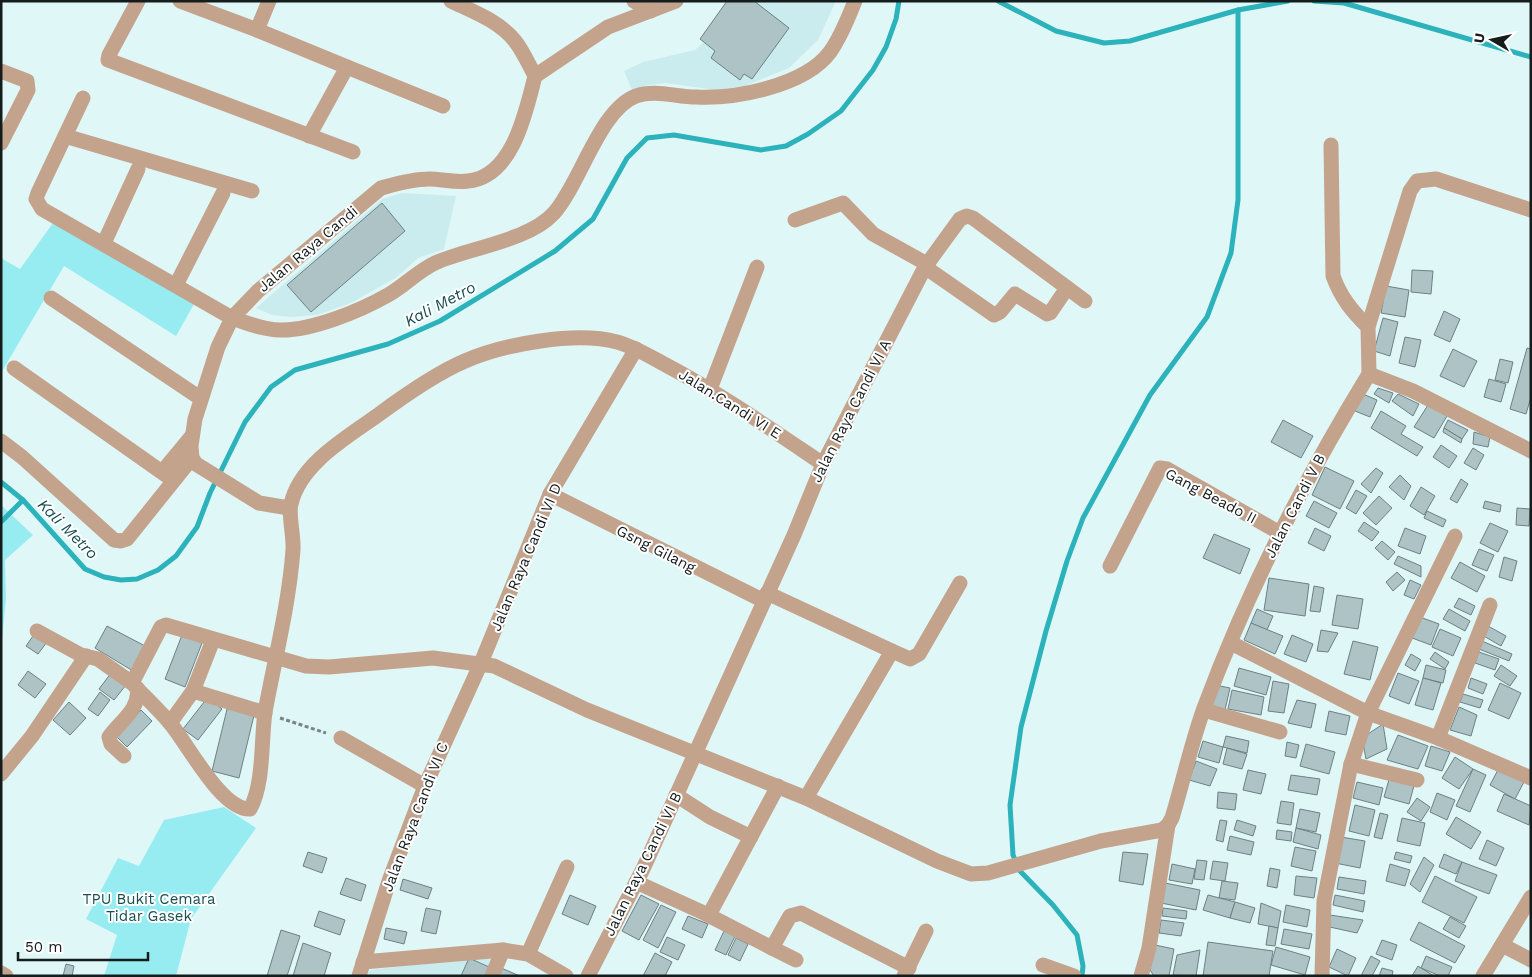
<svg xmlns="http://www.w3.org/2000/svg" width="1532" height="977" viewBox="0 0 1532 977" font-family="'Work Sans',sans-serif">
<rect width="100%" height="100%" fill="#e0f7f8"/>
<!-- built -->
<g fill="#cbecee">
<path d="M732 1H836L818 40 789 68 745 86 716 90 666 83 649 85 632 90 624 71 643 62 695 50 704 42Z"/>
<path d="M402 193 456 196 444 249 418 258 397 277 351 303 317 315 292 317 272 315 256 308 382 199Z"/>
<path d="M469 958H492L485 976H365L370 970Z"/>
</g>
<!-- green -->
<g fill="#97ecf1">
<path d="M53 223 194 304 176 336 64 266 1 373V258L20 269Z"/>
<path d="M1 505 33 535 5 560 6 598 1 650Z"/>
<path d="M224 807 256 828 191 919 176 976H104L117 935 86 919 118 858 139 866 164 820Z"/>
</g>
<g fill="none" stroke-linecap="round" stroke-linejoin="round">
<!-- stream -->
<g stroke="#2bb2ba" stroke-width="5">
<path d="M998 1 1056 31 1104 43 1130 41 1238 10 1288 1"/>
<path d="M1314 1 1344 3 1531 57"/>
<path d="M1 482 23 500 85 569 104 577 121 580 137 579 158 570 176 556 197 527 210 493 245 422 271 387 295 370 388 344 440 321 555 251 593 219 627 158 647 138 674 135 761 150 786 146 808 134 841 111 873 70 886 47 896 19 899 1"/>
<path d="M1 522 23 500"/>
<path d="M1082 976 1083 966 1077 935 1053 905 1020 871 1013 855 1010 805 1021 727 1046 631 1067 561 1083 518 1150 395 1207 317 1231 253 1238 200V10"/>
</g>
</g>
<!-- building -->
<g fill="#adc3c5" stroke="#6c8183">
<path d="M727 1H754L789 28 752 79 744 74 740 80 711 58 715 51 700 39Z"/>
<path d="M382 203 405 231 311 312 287 285Z"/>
<path d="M1412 270 1433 271 1431 294 1411 292Z"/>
<path d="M1386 286 1409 290 1405 317 1381 313Z"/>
<path d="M1444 311 1460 319 1450 342 1434 335Z"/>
<path d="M1383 318 1398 322 1390 356 1374 351Z"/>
<path d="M1405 337 1421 340 1415 367 1399 363Z"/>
<path d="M1527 348 1531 349V397L1526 414 1510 409Z"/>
<path d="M1453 349 1477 361 1464 387 1440 376Z"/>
<path d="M1500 359 1513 362 1508 383 1495 380Z"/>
<path d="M1489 379 1506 384 1501 402 1484 397Z"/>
<path d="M1378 388 1393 393 1389 403 1374 394Z"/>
<path d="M1363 394 1377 400 1370 417 1355 411Z"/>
<path d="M1398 394 1419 404 1413 416 1392 401Z"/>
<path d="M1428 405 1447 416 1434 438 1414 427Z"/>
<path d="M1381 411 1406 426 1401 434 1423 447 1417 456 1371 428Z"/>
<path d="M1283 420 1313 436 1301 458 1271 442Z"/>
<path d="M1448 420 1468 430 1462 439 1444 428Z"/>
<path d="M1444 428 1462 439 1461 443 1443 432Z"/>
<path d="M1474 432 1490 437 1488 447 1473 444Z"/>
<path d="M1441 445 1457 456 1449 468 1433 457Z"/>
<path d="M1473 448 1484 455 1476 470 1464 463Z"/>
<path d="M1325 467 1354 481 1340 509 1312 495Z"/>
<path d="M1376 468 1383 473 1371 493 1361 484Z"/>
<path d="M1400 475 1411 486 1404 500 1389 487Z"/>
<path d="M1461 479 1468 484 1457 503 1450 499Z"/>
<path d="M1421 487 1435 496 1424 515 1410 506Z"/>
<path d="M1356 490 1367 496 1356 514 1346 508Z"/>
<path d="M1379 496 1392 508 1376 525 1363 513Z"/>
<path d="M1314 501 1337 513 1329 528 1306 516Z"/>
<path d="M1485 501 1501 505 1500 512 1483 508Z"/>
<path d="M1517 508 1530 509 1529 526 1516 525Z"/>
<path d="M1427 511 1446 520 1443 527 1424 518Z"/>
<path d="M1364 522 1379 532 1372 541 1358 531Z"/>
<path d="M1490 523 1508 531 1498 552 1480 543Z"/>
<path d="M1315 528 1331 536 1324 551 1308 543Z"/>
<path d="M1405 528 1426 536 1420 554 1398 546Z"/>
<path d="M1214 534 1250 549 1240 574 1203 558Z"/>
<path d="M1382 541 1395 552 1388 560 1375 548Z"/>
<path d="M1479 549 1494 555 1487 571 1472 565Z"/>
<path d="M1398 556 1421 566V577L1394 564Z"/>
<path d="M1504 557 1517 561 1512 581 1499 577Z"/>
<path d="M1460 562 1485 576 1477 592 1451 578Z"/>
<path d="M1397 572 1405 580 1393 591 1386 582Z"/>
<path d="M1269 578 1309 584 1305 616 1264 610Z"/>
<path d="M1410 580 1421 585 1414 599 1404 595Z"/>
<path d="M1314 586 1324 588 1320 612 1310 611Z"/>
<path d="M1337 595 1363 599 1358 629 1332 625Z"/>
<path d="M1459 598 1475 606 1471 615 1454 607Z"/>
<path d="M1257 609 1273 616 1267 630 1251 623Z"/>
<path d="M1449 609 1470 621 1465 631 1443 619Z"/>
<path d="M1420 617 1439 624 1431 645 1412 638Z"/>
<path d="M1251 623 1283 636 1275 654 1244 640Z"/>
<path d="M107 626 147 647 133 671 95 648Z"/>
<path d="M1488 626 1506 636 1501 646 1482 635Z"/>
<path d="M1440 629 1461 638 1453 656 1432 647Z"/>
<path d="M1321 630 1338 633 1328 652 1317 651Z"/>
<path d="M35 633 47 642 38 654 26 646Z"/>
<path d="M182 635 202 643 185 687 165 679Z"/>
<path d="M1292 635 1313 644 1306 662 1284 654Z"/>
<path d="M1353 641 1378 647 1370 680 1344 674Z"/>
<path d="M1482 641 1512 654 1509 661 1479 649Z"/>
<path d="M1435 652 1449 662 1445 669 1430 659Z"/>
<path d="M1479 652 1499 659 1495 670 1475 663Z"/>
<path d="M1411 654 1421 660 1415 671 1405 665Z"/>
<path d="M1426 665 1446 670 1443 683 1423 678Z"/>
<path d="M1501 665 1517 676 1510 686 1494 676Z"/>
<path d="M1239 668 1271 677 1266 695 1234 686Z"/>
<path d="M28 671 46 684 35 698 18 685Z"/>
<path d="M111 673 126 685 114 700 99 689Z"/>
<path d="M1398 673 1419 681 1409 704 1389 696Z"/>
<path d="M1423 678 1441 683 1433 710 1415 705Z"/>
<path d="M1471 678 1487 684 1483 694 1468 688Z"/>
<path d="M1273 681 1289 684 1284 713 1268 711Z"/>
<path d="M1500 683 1521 693 1509 719 1488 710Z"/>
<path d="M1215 685 1230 688 1225 710 1211 706Z"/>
<path d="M1232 690 1264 697 1261 715 1228 709Z"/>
<path d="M100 692 110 700 98 716 88 709Z"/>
<path d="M1463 694 1483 700 1480 708 1460 702Z"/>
<path d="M208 697 222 709 198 740 183 729Z"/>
<path d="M1297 700 1316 704 1311 728 1288 723Z"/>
<path d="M69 702 86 718 70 735 53 720Z"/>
<path d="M228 705 255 711 239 778 212 771Z"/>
<path d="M1459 707 1477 715 1471 736 1450 730Z"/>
<path d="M141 710 152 721 127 747 116 736Z"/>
<path d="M1329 711 1350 716 1346 735 1325 731Z"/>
<path d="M1383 724 1387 749 1366 759 1362 738Z"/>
<path d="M1398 735 1428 746 1418 769 1387 760Z"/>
<path d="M1226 736 1249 741 1247 753 1223 747Z"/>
<path d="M1203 741 1223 747 1219 763 1198 757Z"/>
<path d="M1287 742 1299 745 1296 758 1285 756Z"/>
<path d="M1306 744 1335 752 1329 774 1300 766Z"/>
<path d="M1431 746 1450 752 1442 771 1425 766Z"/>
<path d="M1227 748 1247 754 1242 769 1223 764Z"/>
<path d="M1455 757 1473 769 1459 789 1442 778Z"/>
<path d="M1196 761 1217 769 1210 786 1189 780Z"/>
<path d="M1500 766 1525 780 1515 799 1490 785Z"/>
<path d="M1473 769 1486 775 1470 812 1456 806Z"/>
<path d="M1248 770 1266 774 1261 794 1243 790Z"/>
<path d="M1291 775 1320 779 1317 795 1288 790Z"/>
<path d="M1390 776 1415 782 1409 804 1384 797Z"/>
<path d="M1357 782 1383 788 1379 805 1353 798Z"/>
<path d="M1218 792 1237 794 1235 810 1217 808Z"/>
<path d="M1437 793 1455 800 1447 820 1430 812Z"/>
<path d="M1504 794 1531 806 1529 825 1497 811Z"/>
<path d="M1417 798 1430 807 1421 821 1407 812Z"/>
<path d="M1281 801 1294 803 1291 825 1277 823Z"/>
<path d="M1355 805 1375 810 1369 836 1349 831Z"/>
<path d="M1300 809 1320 813 1316 832 1296 828Z"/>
<path d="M1380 813 1388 815 1382 839 1374 837Z"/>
<path d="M1456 817 1481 832 1471 849 1446 834Z"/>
<path d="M1402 818 1425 823 1420 846 1397 841Z"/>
<path d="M1220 820 1227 821 1223 842 1216 840Z"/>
<path d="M1237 820 1256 826 1253 836 1234 830Z"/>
<path d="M1296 828 1321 835 1318 849 1293 842Z"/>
<path d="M1277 830 1292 832 1291 841 1276 839Z"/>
<path d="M1230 836 1254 842 1251 855 1227 850Z"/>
<path d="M1341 837 1365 841 1360 868 1335 863Z"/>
<path d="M1487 840 1504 848 1496 866 1479 859Z"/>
<path d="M1295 847 1316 851 1312 871 1291 866Z"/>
<path d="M308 852 327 858 322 873 303 866Z"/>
<path d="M1123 852 1148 854 1143 885 1119 881Z"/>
<path d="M1396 852 1412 856 1410 863 1394 859Z"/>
<path d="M1444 854 1462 862 1456 874 1439 867Z"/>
<path d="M1424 857 1434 865 1420 892 1410 884Z"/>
<path d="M1197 860 1207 861 1204 880 1194 879Z"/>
<path d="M1213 861 1228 863 1225 881 1210 879Z"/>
<path d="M1462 862 1497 875 1489 894 1455 881Z"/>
<path d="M1172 864 1195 869 1192 884 1169 880Z"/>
<path d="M1390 864 1410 870 1405 886 1386 881Z"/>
<path d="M1270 868 1280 870 1277 888 1267 886Z"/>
<path d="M1296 876 1317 878 1314 898 1294 895Z"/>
<path d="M1435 876 1477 897 1464 923 1422 902Z"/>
<path d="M1339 877 1366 881 1364 894 1337 889Z"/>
<path d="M346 878 366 885 361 901 340 894Z"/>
<path d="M403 879 432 888 428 899 400 890Z"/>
<path d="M1222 881 1238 883 1235 900 1219 898Z"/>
<path d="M1165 883 1200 890 1196 910 1161 903Z"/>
<path d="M570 895 596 906 588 925 562 914Z"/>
<path d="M641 895 659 904 639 940 622 931Z"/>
<path d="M1208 895 1235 902 1230 918 1203 910Z"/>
<path d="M1335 895 1365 901 1363 912 1333 905Z"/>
<path d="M1235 902 1255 908 1250 923 1230 918Z"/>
<path d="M1261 903 1281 911 1278 928 1258 924Z"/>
<path d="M661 905 676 912 658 948 643 940Z"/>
<path d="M1286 905 1310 910 1307 927 1283 922Z"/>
<path d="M426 908 441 911 436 934 421 931Z"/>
<path d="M1163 908 1187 911 1186 919 1162 916Z"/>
<path d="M319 911 345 920 340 935 314 926Z"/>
<path d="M1330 915 1363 920 1357 933 1325 926Z"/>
<path d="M688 916 708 924 702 938 682 929Z"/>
<path d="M1450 917 1466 926 1459 938 1443 929Z"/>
<path d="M1161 920 1184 923 1181 936 1159 933Z"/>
<path d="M1419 922 1465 946 1455 963 1410 940Z"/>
<path d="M1269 926 1278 928 1275 946 1266 945Z"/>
<path d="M386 928 407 932 404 944 384 939Z"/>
<path d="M1284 929 1312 934 1309 949 1281 944Z"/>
<path d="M281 930 300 936 287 976H267Z"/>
<path d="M724 931 735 936 726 955 715 950Z"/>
<path d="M667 937 685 945 678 960 660 952Z"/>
<path d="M736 938 748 944 740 961 728 955Z"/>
<path d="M1382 940 1397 945 1392 960 1376 954Z"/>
<path d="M1208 942 1273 951 1269 976H1203Z"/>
<path d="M303 943 331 953 324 976H293Z"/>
<path d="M1155 945 1174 949 1169 976H1154L1150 970Z"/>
<path d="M1276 947 1310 957 1305 975 1271 965Z"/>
<path d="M1337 949 1356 958 1348 976 1329 967Z"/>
<path d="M1200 950 1196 976 1173 975 1177 955Z"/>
<path d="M655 953 672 962 665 976H643Z"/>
<path d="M1371 956 1380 961 1372 976H1361Z"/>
<path d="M1426 956 1452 967 1448 976H1440L1421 968Z"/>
<path d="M469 958 489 967 485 976H461Z"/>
<path d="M66 964 74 966 72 976H63Z"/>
<path d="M1418 966 1421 968 1434 976H1412Z"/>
<path d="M501 968 520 976H497Z"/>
<path d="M1382 968 1393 971 1392 976H1379Z"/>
</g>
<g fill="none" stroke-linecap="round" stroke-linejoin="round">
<!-- path -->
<path stroke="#768586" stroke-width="3" stroke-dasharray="4 2.5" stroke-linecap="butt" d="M280 718 326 733"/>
<!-- minor -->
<g stroke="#c4a38d" stroke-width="15">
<path d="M138 1 109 55 108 60 353 152"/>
<path d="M180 1 257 30 269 1"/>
<path d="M451 1C474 12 499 21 515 41 523 51 529 65 535 76"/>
<path d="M634 1 651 11"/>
<path d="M257 30 347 67 309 136"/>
<path d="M347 67 443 106"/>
<path d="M1 71 27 81 28 90 1 143"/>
<path d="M535 76 608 27 676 1"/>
<path d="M83 98 38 193 36 199 42 209 232 318C247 323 263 330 280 330 311 331 360 311 388 295 404 286 418 271 435 263 468 248 529 241 554 213 580 184 600 109 636 96 655 89 676 97 696 97 735 99 805 86 830 52 841 37 848 18 855 1"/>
<path d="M65 136 252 191"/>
<path d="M1331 145 1333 276C1341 298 1352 311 1368 327"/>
<path d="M795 220 843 203 873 234 927 264"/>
<path d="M104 243 138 169"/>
<path d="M925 267 994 315 1000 312 1015 294 1047 314 1050 313 1067 288"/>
<path d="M176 285 223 193"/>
<path d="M51 298 200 398"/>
<path d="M14 368 173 480"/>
<path d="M1369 374 1368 327 1410 191 1417 181 1436 179 1531 210"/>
<path d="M1369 374 1413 391 1531 451"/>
<path d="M710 389 757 267"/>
<path d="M1 441 22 457 114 540 121 541 127 539 192 458"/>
<path d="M823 464C771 429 719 393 664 364 649 356 633 346 617 342 576 331 504 344 465 361 439 372 401 398 378 415 346 438 300 464 291 504 288 514 294 536 293 550 289 604 275 658 265 712 261 740 264 785 250 809 221 810 188 744 170 723 158 709 145 697 132 683L161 627 166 625 306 666 329 667 433 658 494 666 587 710 806 798 937 861 971 874 988 873 1101 841 1162 830 1168 825 1172 818C1183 782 1191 744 1204 708 1247 592 1304 480 1369 374"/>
<path d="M162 472 191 437"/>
<path d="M550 494 764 601"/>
<path d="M289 508 259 503 196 464 192 458 191 446 195 419 218 347 232 318 258 291 381 188C396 184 412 179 429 179 442 179 455 183 468 181 513 177 526 111 535 76"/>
<path d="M1110 566 1160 468 1167 469 1280 533"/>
<path d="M767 593 892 651"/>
<path d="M37 631 81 655 98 659 132 683"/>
<path d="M1231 643 1368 713 1438 738 1531 778"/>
<path d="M193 691 265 713"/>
<path d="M1204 710 1280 732"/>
<path d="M170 723 193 691 213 640"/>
<path d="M341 738 425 786"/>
<path d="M1438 738 1490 605"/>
<path d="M124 756 111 744 109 737C119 722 141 709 137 688"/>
<path d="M1351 764 1417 780"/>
<path d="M1 774 32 736 86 656"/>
<path d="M676 795 710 817 751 837"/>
<path d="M806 798 892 651 910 659 919 654 960 583"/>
<path d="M636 882 704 913 772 948 790 916 801 913 909 968"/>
<path d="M709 915 778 786"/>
<path d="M1502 945 1531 960"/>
<path d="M772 948 796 960"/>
<path d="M528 954 567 867"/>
<path d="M363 962 503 950 528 954 566 976"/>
<path d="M1043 965 1074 976"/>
<path d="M1 973 6 976"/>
<path d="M359 976 389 881 425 786 481 663 550 494 636 349"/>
<path d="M492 976 503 950"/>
<path d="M588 976 643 869 794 535 823 464 925 267 960 219 967 216 973 218 1085 301"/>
<path d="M904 976 926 931"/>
<path d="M1141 976 1149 948 1168 825"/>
<path d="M1322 976 1324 901 1351 764 1368 713 1455 536"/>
<path d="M1483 976 1531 897"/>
</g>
</g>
<g text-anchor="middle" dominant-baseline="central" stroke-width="4" stroke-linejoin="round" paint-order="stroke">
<!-- street labels -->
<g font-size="15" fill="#141c1c" stroke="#fff">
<text transform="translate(308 249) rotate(-40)">Jalan Raya Candi</text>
<text transform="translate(730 404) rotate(32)">Jalan.Candi VI E</text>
<text transform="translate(851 411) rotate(-63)">Jalan Raya Candi VI A</text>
<text transform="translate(1211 496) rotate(28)">Gang Beado II</text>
<text transform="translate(1295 506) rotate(-63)">Jalan Candi V B</text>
<text transform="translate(656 549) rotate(27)">Gsng Gilang</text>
<text transform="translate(526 557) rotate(-67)">Jalan Raya Candi VI D</text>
<text transform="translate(415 817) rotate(-69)">Jalan Raya Candi VI C</text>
<text transform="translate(643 864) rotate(-64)">Jalan Raya Candi VI B</text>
</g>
<!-- park labels -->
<g font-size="15" fill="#194f53" stroke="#fff">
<text x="149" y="899">TPU Bukit Cemara<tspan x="149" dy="17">Tidar Gasek</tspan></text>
</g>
<!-- water labels -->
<g font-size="16" font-style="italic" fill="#154c50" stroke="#fff">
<text transform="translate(440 304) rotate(-28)">Kali Metro</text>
<text transform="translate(68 529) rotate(45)">Kali Metro</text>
</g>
</g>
<!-- border -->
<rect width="1532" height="977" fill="none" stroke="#141c1c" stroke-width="5"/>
<!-- north arrow -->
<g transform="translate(1492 40) rotate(279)" stroke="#ffffff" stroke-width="4" paint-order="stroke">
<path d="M0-4L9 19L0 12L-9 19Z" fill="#141c1c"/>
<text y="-8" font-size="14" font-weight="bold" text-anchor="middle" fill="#141c1c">U</text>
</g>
<!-- scale -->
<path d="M18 952v8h130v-8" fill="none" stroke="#141c1c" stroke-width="2.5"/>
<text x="25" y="952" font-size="15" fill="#141c1c" stroke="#ffffff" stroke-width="4" paint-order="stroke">50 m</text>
</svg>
